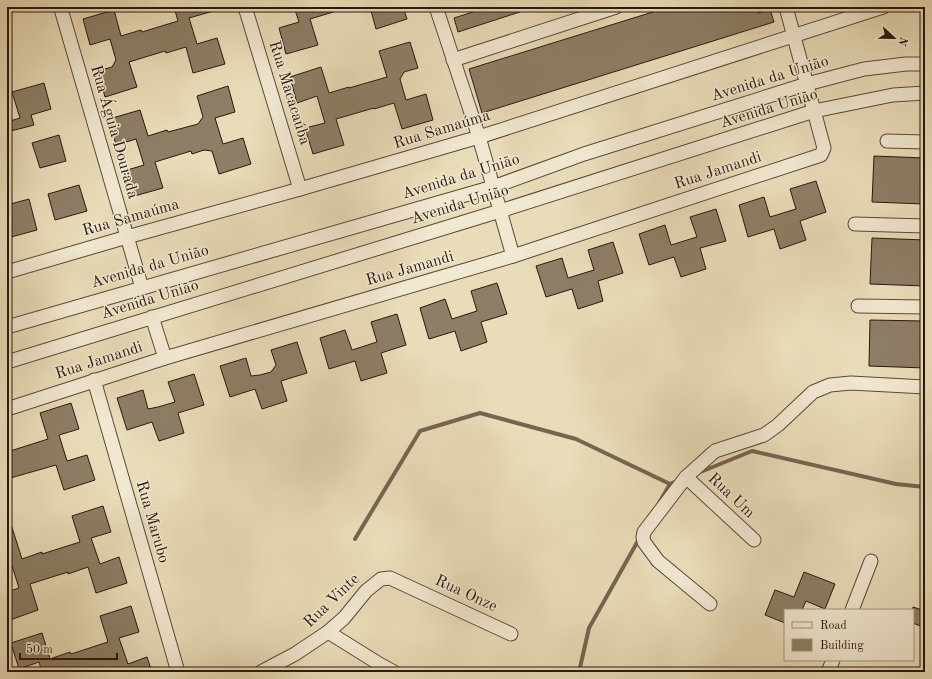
<svg xmlns="http://www.w3.org/2000/svg" width="932" height="679" viewBox="0 0 932 679" font-family="'Old Standard TT',serif">
<rect width="100%" height="100%" fill="#e9dcb8"/>
<filter id="stains"><feTurbulence type="fractalNoise" baseFrequency=".005" numOctaves="4"/><feColorMatrix values="0 0 0 0 .2 0 0 0 0 .09 0 0 0 0 .02 0 0 0 .5 -.17"/></filter>
<radialGradient id="worn" r=".72"><stop offset=".6" stop-color="#630" stop-opacity="0"/><stop offset="1" stop-color="#630" stop-opacity=".3"/></radialGradient>
<g fill="none" stroke-linecap="round" stroke-linejoin="round">
<!-- stream -->
<g stroke="#756551" stroke-width="4">
<path d="M698 473 752 451 896 484 925 487"/>
<path d="M659 503 670 484"/>
<path d="M355 539 420 431 480 413 576 439 670 484 679 480"/>
<path d="M579 672 589 628 639 539"/>
</g>
</g>
<!-- building -->
<g fill="#8d7e66" stroke="#29180e">
<path d="M174 7H216L217 10 189 18 197 44 217 38 225 64 193 73 186 47 166 53 165 51 129 62 137 87 105 97 98 71 112 67 116 60 110 39 90 45 83 19 114 10 121 36 141 30 142 32 178 21Z"/>
<path d="M294 7H339L340 10 310 19 318 45 286 54 279 28 299 22Z"/>
<path d="M370 7H403L407 19 376 29Z"/>
<path d="M489 7H529V9L458 32 454 18Z"/>
<path d="M669 7H757L758 13 770 9 774 22 482 113 469 69Z"/>
<path d="M410 42 418 68 404 72 400 79 406 100 426 94 433 120 402 129 394 103 374 109V108L336 119 344 145 313 154 305 128 325 123 317 96 297 103 290 77 321 67 329 93 349 87V88L387 77 379 51Z"/>
<path d="M44 83 51 109 31 115 34 125 7 132V122L20 118 12 92Z"/>
<path d="M228 86 235 112 215 118 223 144 243 138 251 164 219 174 212 151 204 150 192 154 191 151 155 162 163 188 131 197 124 171 144 165 136 139 116 145 109 119 140 110 148 136 167 130 168 132 198 124 203 117 197 96Z"/>
<path d="M59 135 66 161 40 168 32 143Z"/>
<path d="M874 156 925 158V204L872 202Z"/>
<path d="M816 181 826 212 800 221 806 240 780 249 774 229 748 237 739 205 764 197 770 217 796 209 790 189Z"/>
<path d="M79 185 87 211 55 220 48 194Z"/>
<path d="M29 199 37 230 11 237 7 222V205Z"/>
<path d="M716 209 726 241 700 248 706 269 681 277 674 257 649 265 639 234 665 225 671 245 697 237 690 217Z"/>
<path d="M872 238 925 240V286L870 284Z"/>
<path d="M613 242 623 273 598 281 603 301 578 309 572 289 546 297 536 266 562 258 568 278 594 270 588 250Z"/>
<path d="M497 283 507 314 481 322 487 342 461 351 455 331 429 339 420 308 445 299 452 319 477 311 471 291Z"/>
<path d="M397 314 406 345 381 353 387 373 361 381 355 361 329 369 320 338 345 330 352 350 377 342 371 322Z"/>
<path d="M870 320 925 321V368L869 366Z"/>
<path d="M297 342 307 373 281 381 287 401 262 409 255 389 230 397 220 366 246 358 251 376 260 375 271 372 276 365 271 350Z"/>
<path d="M194 374 204 405 178 413 184 433 159 441 152 422 127 430 117 398 143 390 148 409 158 407 175 402 168 382Z"/>
<path d="M71 403 79 429 59 435 67 461 87 455 95 480 64 490 56 465 7 479V452L48 439 40 413Z"/>
<path d="M103 506 111 532 91 538 100 564 119 557 127 583 96 593 88 567 68 574V572L30 584 38 610 7 621V592L19 588 7 550V518H9L22 559 42 552V554L80 542 72 516Z"/>
<path d="M804 572 835 584 825 609 806 601 802 610H785V623L765 615 775 590 794 597Z"/>
<path d="M131 606 139 632 119 638 128 664 147 657 152 672H109L108 670 116 667 102 672H42L39 662 19 669 11 643 42 633 50 659 70 652 71 654 108 642 100 616Z"/>
<path d="M913 607 925 611V628L913 623Z"/>
</g>
<g fill="none" stroke-linecap="round" stroke-linejoin="round">
<defs>
<g id="minor">
<path d="M245 7 300 189"/>
<path d="M436 7 479 137 513 256"/>
<path d="M61 9 142 288"/>
<path d="M453 60 616 7"/>
<path d="M887 141 925 142"/>
<path d="M855 224 925 226"/>
<path d="M7 272 127 237 300 189 479 137 883 7"/>
<path d="M858 306 925 307"/>
<path d="M152 317 165 358"/>
<path d="M7 327 493 187 584 154 807 84 864 69 906 64H925"/>
<path d="M7 362 500 211 814 111 893 95 925 93"/>
<path d="M94 380 178 672"/>
<path d="M7 409 165 358 513 256 821 155 824 148 786 7"/>
<path d="M686 477 754 540"/>
<path d="M710 604 658 561 644 542 643 537 644 532 686 477 715 451 764 435 778 425 813 392 830 385 851 383 925 387"/>
<path d="M852 610 871 561"/>
<path d="M328 632 381 665 394 672"/>
<path d="M261 672 295 654 328 632 344 618 366 591 381 579 390 578 511 634"/>
<path d="M828 672 833 660"/>
</g>
</defs>
<!-- minor casing -->
<use href="#minor" stroke="#594938" stroke-width="15"/>
<!-- minor -->
<use href="#minor" stroke="#f1e8d1" stroke-width="13"/>
</g>
<g text-anchor="middle" dominant-baseline="central" stroke-width="3" stroke-linejoin="round" paint-order="stroke">
<!-- street labels -->
<g font-size="16" fill="#29180e" stroke="#f1e8d1">
<text transform="translate(770 79) rotate(-17)">Avenida da União</text>
<text transform="translate(289 93) rotate(73)">Rua Macacaúba</text>
<text transform="translate(769 109) rotate(-17)">Avenida União</text>
<text transform="translate(442 130) rotate(-17)">Rua Samaúma</text>
<text transform="translate(114 132) rotate(74)">Rua Águia Dourada</text>
<text transform="translate(718 171) rotate(-18)">Rua Jamandi</text>
<text transform="translate(461 177) rotate(-17)">Avenida da União</text>
<text transform="translate(460 205) rotate(-17)">Avenida União</text>
<text transform="translate(131 218) rotate(-16)">Rua Samaúma</text>
<text transform="translate(150 267) rotate(-16)">Avenida da União</text>
<text transform="translate(410 269) rotate(-16)">Rua Jamandi</text>
<text transform="translate(150 300) rotate(-17)">Avenida União</text>
<text transform="translate(99 361) rotate(-18)">Rua Jamandi</text>
<text transform="translate(731 496) rotate(43)">Rua Um</text>
<text transform="translate(152 522) rotate(74)">Rua Marubo</text>
<text transform="translate(466 594) rotate(25)">Rua Onze</text>
<text transform="translate(332 601) rotate(-44)">Rua Vinte</text>
</g>
</g>
<!-- margin -->
<rect width="932" height="679" fill="none" stroke="#e9dcb8" stroke-width="24"/>
<rect x="8" y="8" width="916" height="663" fill="none" stroke="#29180e" stroke-width="2"/>
<rect x="12" y="12" width="908" height="655" fill="none" stroke="#29180e"/>
<!-- legend -->
<rect x="784" y="609" width="130" height="52" fill="#f1e8d1" stroke="#a19583"/>
<rect x="792" y="622" width="20" height="6" fill="#f1e8d1" stroke="#a19583"/>
<text x="820" y="629" font-size="12" fill="#29180e">Road</text>
<rect x="792" y="639" width="20" height="12" fill="#8d7e66" stroke="#a19583"/>
<text x="820" y="649" font-size="12" fill="#29180e">Building</text>
<!-- north arrow -->
<g transform="translate(894 38) rotate(112)" stroke="#f1e8d1" stroke-width="3" paint-order="stroke">
<path d="M0-3L7 15L0 10L-7 15Z" fill="#29180e"/>
<text y="-6" font-size="11" font-weight="bold" text-anchor="middle" fill="#29180e">N</text>
</g>
<!-- scale -->
<path d="M20 653v6h97v-6" fill="none" stroke="#29180e" stroke-width="2"/>
<text x="26" y="653" font-size="12" fill="#29180e" stroke="#f1e8d1" stroke-width="3" paint-order="stroke">50 m</text>
<rect width="100%" height="100%" filter="url(#stains)"/>
<rect width="100%" height="100%" fill="url(#worn)"/>
</svg>
